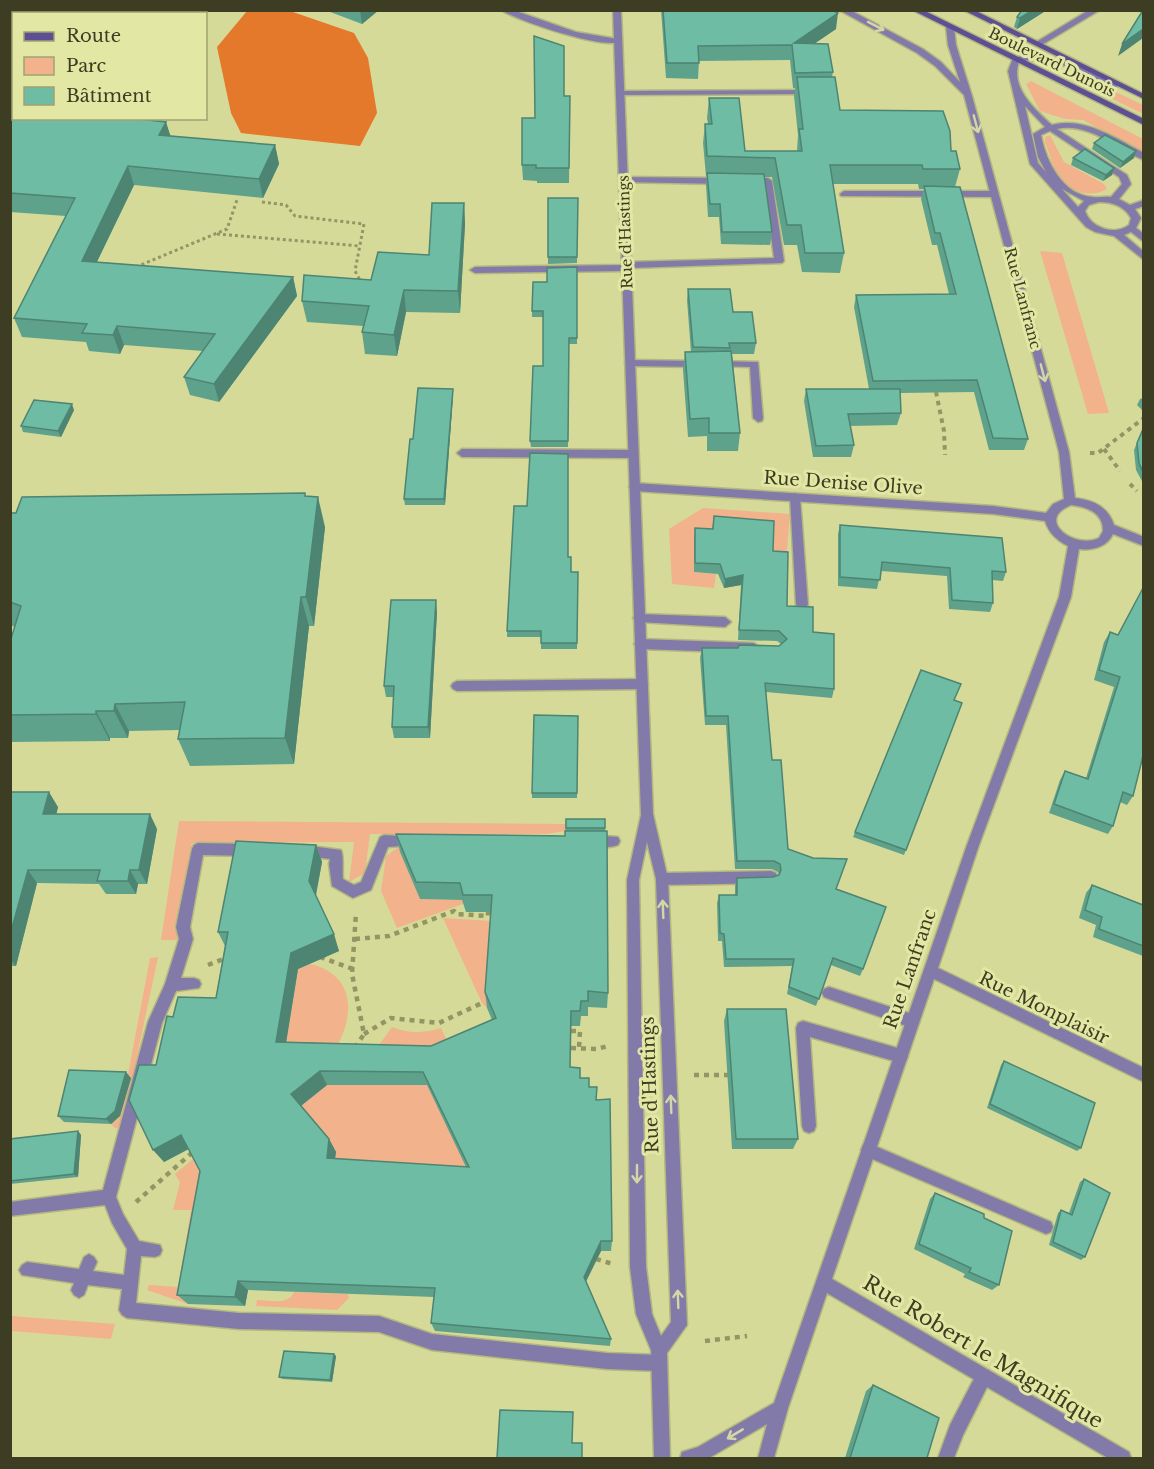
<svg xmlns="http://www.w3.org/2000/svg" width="1154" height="1469" viewBox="0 0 1154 1469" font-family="'Libre Baskerville',serif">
<rect width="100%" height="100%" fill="#d6da98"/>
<!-- green -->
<g fill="#f2b28c">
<path d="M1056 71 1076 73 1143 105V114Z"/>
<path d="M1031 81 1143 139V152L1083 120 1065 119 1040 111 1026 84Z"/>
<path d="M1050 135 1064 162 1104 184 1107 189C1092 198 1070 193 1060 179 1053 169 1050 154 1045 143V137Z"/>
<path d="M1040 251 1062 253 1109 413 1088 414Z"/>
<path d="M703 508 790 514 786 562 712 526V539L694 572 716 574 714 588 672 584 669 529Z"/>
<path d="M179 821 566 824V831L546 834H370L365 873 349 882 354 842 192 843 174 929 179 931 177 940H161Z"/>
<path d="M397 848 546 849 420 899 463 900V904L397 928 381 891 386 856Z"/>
<path d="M443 918 493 921 487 1008 482 1003Z"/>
<path d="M158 957 123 1122 116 1129 111 1124 120 1117 150 958Z"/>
<path d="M310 964C353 974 356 1012 337 1046L284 1056 298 969Z"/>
<path d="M392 1027C409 1034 423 1033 441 1028L453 1053 369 1059Z"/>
<path d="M327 1082 420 1085 422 1082 434 1086 433 1097 466 1166V1178L334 1168 298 1108Z"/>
<path d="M193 1159 200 1166 195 1265 188 1304 147 1290 149 1285 178 1287 191 1210H173L180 1182 175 1174Z"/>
<path d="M294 1292 348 1294 349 1298 337 1310 256 1306 257 1300C270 1300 288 1306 294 1292Z"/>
<path d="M10 1316H11L115 1324 111 1339 11 1331Z"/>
</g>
<!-- forest -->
<path fill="#e4782b" d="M247 11H290L354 33 368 58 377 113 360 146 241 133 231 113 217 47Z"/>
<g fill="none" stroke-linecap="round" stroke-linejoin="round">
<defs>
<g id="service">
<path d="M1027 55C1051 56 1103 70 1122 85L1115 87C1086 75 1051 54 1019 62 1010 87 1034 109 1052 125 1084 116 1117 139 1144 153V160C1116 149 1089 122 1057 129L1127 175 1131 184 1119 199 1130 205 1144 200V206L1135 209 1141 218 1136 228 1144 234V242L1131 232 1124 235 1144 252V260L1114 236 1095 232 1086 227 1030 164 1008 71 1013 58ZM1025 106 1045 127 1033 134 1038 157 1046 172 1038 163ZM1050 131 1119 177 1122 184 1111 197C1105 196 1099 198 1093 197 1062 195 1046 161 1041 135ZM1062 189 1084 201 1078 207ZM1099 202C1113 202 1124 206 1131 218L1129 225C1114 236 1091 228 1085 211L1089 205Z"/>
<path d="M814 90 815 92 811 94 620 95 616 93 620 91Z"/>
<path d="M623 177 722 178 726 181 722 184 620 182V178Z"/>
<path d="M748 178H768L772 181 784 261 782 263 631 268 626 271 475 273 470 270 475 267 621 265 626 262 774 258 764 184 745 183 744 181Z"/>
<path d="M844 191H994L998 194 994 197 841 196 840 194Z"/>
<path d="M630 360 698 361 703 364 698 367 630 366 625 363Z"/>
<path d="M718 361 758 362 763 418 762 421 758 422 753 418 750 367 715 366 713 364Z"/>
<path d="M462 449 633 450 638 454 633 458 462 457 457 453Z"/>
<path d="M795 493 800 497 808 605 802 609 796 605 790 497Z"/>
<path d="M639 614 725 617 731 622 725 627 639 622 633 618Z"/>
<path d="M640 639 754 643 760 648 754 653 640 649 634 644Z"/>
<path d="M642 679 646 681 648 684 646 687 642 689 457 691 453 689 451 686 453 683 457 681Z"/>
<path d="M384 835 416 837 418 841 416 845 388 847 371 890 353 898 332 886 329 864 330 859 299 855 297 851 299 847 303 845 341 850C344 856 342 871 343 879L354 885 361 882 380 837Z"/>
<path d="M592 835 618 837 620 841 618 845C610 848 596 848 588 845L586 841 588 837Z"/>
<path d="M198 843 250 844 254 846 256 850 254 854 250 856 203 855 190 927 193 939 181 978H194L199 980 201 984 199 988 176 991 162 1023 116 1197 123 1214 139 1241 160 1245 162 1250 160 1255 155 1257 141 1256 136 1303 239 1313 379 1316 432 1334 607 1353 659 1355 665 1357 667 1363 665 1369 659 1371 607 1369 432 1350 379 1332 239 1329 127 1318 122 1315 119 1310 122 1289 88 1285 84 1295 79 1298 74 1295 71 1290 74 1283 22 1275 19 1270 22 1265 27 1262 79 1269 84 1257 89 1254 94 1257 97 1262 93 1271 124 1275 127 1249 112 1223 105 1205 10 1216V1202L103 1190 148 1022 165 984 179 939 176 927 192 849 194 845Z"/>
<path d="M771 871 776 873 777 877 776 881 771 883 662 885 657 883 656 879 657 875 662 873Z"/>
<path d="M829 987 912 1014 917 1016 919 1021 917 1026 912 1028 829 999 824 997 822 993 824 989Z"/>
<path d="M803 1021 901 1049 906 1051 908 1056 906 1061 901 1063 810 1037 816 1126 814 1131 809 1133 804 1131 802 1126 796 1028 798 1023Z"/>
<path d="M868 1143 1051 1222 1053 1227 1051 1232 1046 1234 863 1155 861 1150 863 1145Z"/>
<path d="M984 1369 990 1371 992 1377 963 1435 954 1458H938L950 1425 978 1371Z"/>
</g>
<g id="minor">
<path d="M501 10H513L576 32 618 39 622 41C607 51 518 21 501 10Z"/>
<path d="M839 10H850L923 49 941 62 960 82 948 45 946 27 950 25 954 27 956 45 972 96 1069 452 1075 498C1094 500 1108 507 1114 525L1144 537V546L1113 534C1107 547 1092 551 1079 549L1071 597 979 845 938 968 1144 1068V1082L934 979 832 1279 1129 1452 1131 1458H1108L827 1293 788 1408 774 1458H758L767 1424 709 1458H680L682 1452 698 1447 774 1403 967 845 1059 597 1068 546C1056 540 1049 533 1045 521L993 514 634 491 629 487 634 483 993 506 1046 513 1053 504 1064 499 1059 452 964 95 935 66 917 53ZM1071 505C1087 507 1103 512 1103 531L1099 538C1075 550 1034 520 1071 505Z"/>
<path d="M1089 10H1100L1040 46 1033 44Z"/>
</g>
<path id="tertiary" d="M613 10H621L653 814 668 879 687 1325 667 1353 670 1458H654L651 1350 636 1314 630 1267 627 880 641 815ZM647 842 656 879 671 1322 661 1336 652 1314 646 1267 639 880Z"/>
<g id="secondary">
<path d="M912 10H923L1144 119V125Z"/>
<path d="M963 10H974L1144 94V99Z"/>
</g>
</defs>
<!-- service casing -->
<use href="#service" stroke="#b4b77e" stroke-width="3"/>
<!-- minor casing -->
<use href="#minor" stroke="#b4b77e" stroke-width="3"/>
<!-- tertiary casing -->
<use href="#tertiary" stroke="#b4b77e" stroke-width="3"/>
<!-- secondary casing -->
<use href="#secondary" stroke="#b4b77e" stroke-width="3"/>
<!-- path-far2 -->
<g stroke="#939564" stroke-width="3" stroke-dasharray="3 3" stroke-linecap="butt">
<path d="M262 202 286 205 295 216 364 224 355 271 361 282"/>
<path d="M217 234 359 246"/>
<path d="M136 267 227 229 237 200"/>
</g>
<!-- path-far1 -->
<g stroke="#939564" stroke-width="4" stroke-dasharray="4.5 4.5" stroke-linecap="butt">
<path d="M936 392 944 431 945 455"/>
<path d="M1104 449 1120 471"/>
<path d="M1090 453H1098L1144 418"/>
<path d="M1130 484 1137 491"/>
</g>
<!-- path -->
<g stroke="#939564" stroke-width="4.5" stroke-dasharray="5 5" stroke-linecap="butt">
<path d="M355 939 389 936 454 911 456 914 488 916V912"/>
<path d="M320 957 353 969"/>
<path d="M208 965 226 958"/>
<path d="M571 1031H580L579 1048"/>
<path d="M364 1034 391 1018 439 1023 482 1003"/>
<path d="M355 1048 364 1034 352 974 356 913"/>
<path d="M571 1048 597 1049 608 1046"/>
<path d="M694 1075H728"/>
<path d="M136 1202 194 1151"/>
<path d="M596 1259 613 1264"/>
<path d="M705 1341 747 1336"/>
</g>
<!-- service -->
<use href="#service" fill="#827baa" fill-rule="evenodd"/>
<!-- minor -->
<use href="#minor" fill="#827baa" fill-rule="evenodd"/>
<!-- tertiary -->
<use href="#tertiary" fill="#827baa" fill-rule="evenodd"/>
<!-- secondary -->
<use href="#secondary" fill="#5d4f93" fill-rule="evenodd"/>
</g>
<!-- wall -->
<g fill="#5fa28c" fill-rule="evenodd">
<path d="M10 10 14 14V50L10 59Z"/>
<path d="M325 10H379L362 24Z"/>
<path d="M661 10H832L836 29 814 44 833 72 832 77 840 110 951 151 960 169 955 187 1028 439 1024 450H989L974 392 900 393 901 413 897 425 850 426 854 445 851 457H813L804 401 806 389H869L854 307 856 295 949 294 937 245H932L921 199 924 189H919L918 184H833L844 253 840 273 802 272 797 245H784L772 177H764L772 232 770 245 721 244 719 217H708L706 185 707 176H706L703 143 705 124H708L707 118 709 98 745 151H797L798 135 794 96 795 88H793L790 60 699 61 698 79 666 78Z"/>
<path d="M1022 10H1047L1017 29 1014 27 1017 17Z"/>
<path d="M10 88 14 118 166 122 170 136 275 145 279 164 263 198 134 185 97 262 293 277 297 296 219 402 190 395 184 377 203 351 124 345 120 354 89 351 86 342 22 337 14 318 66 216 10 212Z"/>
<path d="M564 96H570L569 183H537V181L523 180 522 165 535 118Z"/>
<path d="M1094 143 1134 158 1120 168 1092 149Z"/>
<path d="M1073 158 1114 168 1112 175 1103 181 1071 165Z"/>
<path d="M548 198H578L577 263 548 264Z"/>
<path d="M464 203 465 224 460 313 406 312 397 356 365 354 362 332 363 326 307 322 302 301 371 280 429 255Z"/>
<path d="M577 267V344H569L568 447H531L530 441 543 366V317H532V311L547 282Z"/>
<path d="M688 289 733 312 756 343 754 354H732L740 433 738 451H707V436L688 437 683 370 685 352H691L687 300Z"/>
<path d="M453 389V395L445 505H405L404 499Z"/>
<path d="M1143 398V411L1137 405 1140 399Z"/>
<path d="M74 410 61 437 23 432 21 426Z"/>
<path d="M1143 428V483L1136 470 1134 450Z"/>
<path d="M306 497 325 527 314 626H309L294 764 190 766 178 739 180 730 129 731 128 738H110V741L10 742V642L15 627 10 625V513Z"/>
<path d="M714 516 773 551 787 606 813 632 834 689 832 698 766 692 772 760 788 849 836 889 863 969 860 976 831 965 816 1006 787 994 792 966 724 967 722 941H718L717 903 719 895H735V886L737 878 773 877 779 875 778 872 772 869H735L726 725H705L700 658 702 648H738L779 646 781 644 777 641 738 640 741 585 724 588 718 574 694 572V538L695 528 712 529Z"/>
<path d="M840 525 1006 572 1003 581 992 580 993 603 990 612 949 609 947 576 881 571 877 589 838 586V534Z"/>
<path d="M568 557 571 572H578L577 649H541V637H507V631Z"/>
<path d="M437 612 430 738H394L392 727 394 697H386L384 686Z"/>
<path d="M1110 632 1118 635 1133 796 1127 805 1120 802 1113 826 1108 834 1049 813 1060 780 1065 771 1086 778 1114 687 1094 680 1104 642Z"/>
<path d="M921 670 954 700 962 703 904 855 853 837Z"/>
<path d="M578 716 577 798H532V793Z"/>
<path d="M10 792 58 807 56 814 157 829 147 884H138L136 894H106L99 884 37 883 16 966H10Z"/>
<path d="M566 819H605L608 993 607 1008 588 1007V1016H581L580 1026H571L570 1067 589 1087 597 1100 612 1241 611 1251H601L586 1282 611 1339 610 1346 435 1331 431 1323 434 1297 248 1290 245 1306 188 1304 177 1295 200 1171 189 1149 164 1162 156 1065 173 1017 216 998 225 946 218 932 316 845 322 862 316 896 339 951 298 969 286 1042 431 1046 492 1020 487 1008 485 992 491 912H466L462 900 420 899 400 852 396 834 565 836ZM327 1085H427L466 1167 335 1159 336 1152 329 1139 301 1106Z"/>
<path d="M1092 885 1142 904 1143 888V956L1093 937 1096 925 1079 918 1086 893Z"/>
<path d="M727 1009 798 1139 793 1149H732L724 1021Z"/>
<path d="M1004 1061 1081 1148 1077 1151 987 1108 1001 1065Z"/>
<path d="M131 1078 120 1116 111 1124 64 1122 58 1116Z"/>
<path d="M78 1131 81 1135 78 1177 10 1184V1139Z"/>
<path d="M1084 1179 1085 1257 1081 1260 1049 1245 1058 1213 1061 1210 1069 1213 1080 1182Z"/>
<path d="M935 1193 984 1218 999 1285 992 1290 963 1277 965 1274 914 1249 930 1199Z"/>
<path d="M336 1356 332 1382 282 1379 279 1377Z"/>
<path d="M873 1385 927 1458H845L866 1391Z"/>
</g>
<!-- shaded-wall -->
<g fill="#4d8472">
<path d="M35 10H47L46 14H34Z"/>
<path d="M360 10H379L362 24Z"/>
<path d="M1033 10H1047L1017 29 1020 18Z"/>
<path d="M838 13 836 29 793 58 794 43Z"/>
<path d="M10 29 14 37V50L10 59Z"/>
<path d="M1143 29V38L1118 56 1122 44Z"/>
<path d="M166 122 172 141 159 135Z"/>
<path d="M275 145 279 164 263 198 259 179Z"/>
<path d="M1136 151 1134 158 1120 168 1123 162Z"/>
<path d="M128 166 134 185 88 280 82 261Z"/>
<path d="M1114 168 1112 175 1103 181 1106 175Z"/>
<path d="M464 203 465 224 460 313 458 291Z"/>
<path d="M293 277 297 296 219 402 214 384Z"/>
<path d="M404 290 406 312 397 356 394 335Z"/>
<path d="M117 326 124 345 120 354 113 335Z"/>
<path d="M453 389V395L445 505 444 499Z"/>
<path d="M72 404 74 410 61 437 58 431Z"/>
<path d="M318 497 325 527 314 626 306 597Z"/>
<path d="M743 575 741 585 724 588 725 579Z"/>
<path d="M301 597 309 626 294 764 285 738Z"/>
<path d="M436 600 437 612 430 738 428 727Z"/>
<path d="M115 704 129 731 128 738 114 711Z"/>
<path d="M96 711 110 738V741L96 714Z"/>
<path d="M49 792 58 807 53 828 43 814Z"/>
<path d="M150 814 157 829 147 884 139 870Z"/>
<path d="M316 845 322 862 315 898 309 881Z"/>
<path d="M28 870 37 883 16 966 10 959V935Z"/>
<path d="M130 870 138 884 136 894 128 881Z"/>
<path d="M334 934 339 951 298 969 284 1056 276 1042 291 953Z"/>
<path d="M320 1071 327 1085 298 1108 291 1094Z"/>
<path d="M126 1072 131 1078 120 1116 111 1124 106 1119Z"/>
<path d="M78 1131 81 1135 78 1177 74 1174Z"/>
<path d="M181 1135 192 1147 164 1162 153 1150Z"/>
<path d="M329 1139 336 1152 333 1170 327 1158Z"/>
<path d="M601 1241V1251L583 1287 584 1277Z"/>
<path d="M238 1281 248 1290 245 1306 235 1297Z"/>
<path d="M334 1354 336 1356 332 1382 330 1380Z"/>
</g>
<!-- building -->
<g fill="#6ebca3" stroke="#4d8472" stroke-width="1.5" fill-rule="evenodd">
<path d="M10 10H35L34 14H14V24H10Z"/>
<path d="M663 10H832L838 13 794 43 828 44 833 72 795 73 792 45 698 46 699 63H667Z"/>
<path d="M1022 10H1033L1020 18 1017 17Z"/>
<path d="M1143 10V29L1122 44Z"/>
<path d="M534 36 564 46V96H570L569 168H536V165H522V118H535Z"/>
<path d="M797 77H835L840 110 943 111 950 131 951 151H956L960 169H923L922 165H830L844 253H805L801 225H787L775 158 707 156 705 124H712L709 98H739L745 151H802L799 129H803Z"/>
<path d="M10 88H14V118H129L166 122 159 135 275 145 259 179 128 166 82 261 293 277 214 384 184 377 215 334 117 326 113 335 82 333 87 324 14 318 75 198 10 193Z"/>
<path d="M1105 135 1136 151 1123 162 1094 143Z"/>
<path d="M1085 149 1114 168 1106 175 1073 158Z"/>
<path d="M707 173 764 174 772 232H722L720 204H710Z"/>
<path d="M924 186 960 187 1028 439 993 438 977 380 873 381 856 295 956 294 940 233H935Z"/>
<path d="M548 198H578L577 257H548Z"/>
<path d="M432 203H464L458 291 404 290 394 335 362 332 369 306 302 301 304 275 371 280 378 252 429 255Z"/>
<path d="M577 267V338H569L568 441H530L533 366H543V311H532L533 282H547V268Z"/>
<path d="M688 289H730L733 312H752L756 343H729L730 348 693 347Z"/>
<path d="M731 351 740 433H709V418L690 419 685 352Z"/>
<path d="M418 388 453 389 444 499H404L410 439H413Z"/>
<path d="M806 389H900L901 413 848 414 854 445 816 446Z"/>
<path d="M34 400 72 404 58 431 21 426Z"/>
<path d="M1143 429V472L1139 463 1137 443Z"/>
<path d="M530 453 568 454V557H571V572H578L577 643H541V631H507L514 506H527Z"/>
<path d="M305 493V496L318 497 306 597H301L285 738 178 739 185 702 115 704 114 711H96V714L10 715V642L21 606 10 602V513H16L22 497Z"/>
<path d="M714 516 774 521 773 551 788 552 787 606 813 607V632L834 634V689L765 683 772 760H781L788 849 813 858 847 859 836 889 886 907 863 969 833 958 819 999 789 987 794 959H726L724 934 720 933 719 895H737V878L773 877 779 875 781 870 780 864 774 861H737L728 716H706L702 648H738L739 645 779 646 787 639 779 631 739 630 743 575 725 579 720 564 695 563V528L713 529Z"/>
<path d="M840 525 1002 538 1006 572 992 571 993 603 952 600 950 568 882 562 880 580 840 577Z"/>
<path d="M1143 588V756L1133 796 1123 792 1113 826 1054 804 1065 771 1088 779 1120 677 1099 670 1110 632 1118 635Z"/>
<path d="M391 600H436L428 727H392L394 686H384Z"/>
<path d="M921 670 961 684 954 700 962 703 906 850 855 832Z"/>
<path d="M534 715 578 716 577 793H532Z"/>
<path d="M10 792H49L43 814H150L139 870H130L128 881H97L100 870H28L10 935Z"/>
<rect x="566" y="819" width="39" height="9"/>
<path d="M565 831H607L608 993 588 991V1001H581L580 1011H571L570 1067 580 1068V1078H589V1087H597L596 1100 610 1099 612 1241H601L584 1277 611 1339 431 1323 435 1288 238 1281 235 1297 177 1295 200 1171 181 1135 153 1150 129 1100 139 1065H156L167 1016 173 1017 178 997 216 998 228 932H218L236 841 316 845 309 881 334 934 291 953 276 1042 431 1046 496 1018 485 992 492 895H463L460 883 416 882 396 834 565 836ZM320 1071 423 1072 469 1167 327 1158 329 1139 291 1094Z"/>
<path d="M1092 885 1143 905V946L1099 929 1102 917 1085 910Z"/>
<path d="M727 1009H786L798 1139H736Z"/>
<path d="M1004 1061 1095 1103 1081 1148 990 1104Z"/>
<path d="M69 1070 126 1072 115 1111 106 1119 58 1116Z"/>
<path d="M78 1131 74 1174 10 1181V1139Z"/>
<path d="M1084 1179 1110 1193 1085 1257 1053 1242 1061 1210 1072 1215Z"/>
<path d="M935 1193 984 1214V1218L1012 1231 999 1285 969 1272 971 1268 919 1244Z"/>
<path d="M284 1351 334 1354 330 1380 279 1377Z"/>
<path d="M873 1385 939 1418 927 1458H850Z"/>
<path d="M500 1410 573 1412 572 1443H582V1458H497Z"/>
</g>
<!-- one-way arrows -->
<defs><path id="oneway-shaft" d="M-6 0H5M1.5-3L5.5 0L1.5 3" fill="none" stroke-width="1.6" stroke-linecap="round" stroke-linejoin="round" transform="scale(1.5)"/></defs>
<g stroke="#d4d7a5">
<use href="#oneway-shaft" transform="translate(876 26) rotate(27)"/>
<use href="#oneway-shaft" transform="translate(976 124) rotate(75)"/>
<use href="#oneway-shaft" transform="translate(1043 373) rotate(75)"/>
<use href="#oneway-shaft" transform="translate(663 909) rotate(-92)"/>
<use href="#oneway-shaft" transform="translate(671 1104) rotate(-92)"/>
<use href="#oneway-shaft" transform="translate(637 1174) rotate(90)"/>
<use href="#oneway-shaft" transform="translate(678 1299) rotate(-92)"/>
<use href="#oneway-shaft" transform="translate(735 1434) rotate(149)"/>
</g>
<g text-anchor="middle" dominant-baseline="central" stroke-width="6" stroke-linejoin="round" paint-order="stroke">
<!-- far-street labels -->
<g font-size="15" fill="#3c3d22" stroke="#e3e7a4">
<text transform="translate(1052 62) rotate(26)">Boulevard Dunois</text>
<text transform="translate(625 232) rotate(-92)">Rue d'Hastings</text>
<text transform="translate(1023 298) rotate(75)">Rue Lanfranc</text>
</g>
<!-- street labels -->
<g font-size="18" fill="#3c3d22" stroke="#e3e7a4">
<text transform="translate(843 483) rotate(4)">Rue Denise Olive</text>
<text transform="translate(910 969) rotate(-71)">Rue Lanfranc</text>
<text transform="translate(1044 1008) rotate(26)">Rue Monplaisir</text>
<text transform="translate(650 1085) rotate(-92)">Rue d'Hastings</text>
</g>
<!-- near-street labels -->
<g font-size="21" fill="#3c3d22" stroke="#e3e7a4">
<text transform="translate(983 1352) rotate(31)">Rue Robert le Magnifique</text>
</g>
</g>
<!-- border -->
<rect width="1154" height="1469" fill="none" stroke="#3c3d22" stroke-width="24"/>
<!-- legend -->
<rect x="12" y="12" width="195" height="108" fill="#e3e7a4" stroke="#a0a370" stroke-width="1.5"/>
<rect x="24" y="32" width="30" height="9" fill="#5d4f93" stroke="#a0a370" stroke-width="1.5"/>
<text x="66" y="42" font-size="18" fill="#3c3d22">Route</text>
<rect x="24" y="57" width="30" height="18" fill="#f2b28c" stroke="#a0a370" stroke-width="1.5"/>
<text x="66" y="72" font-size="18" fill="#3c3d22">Parc</text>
<rect x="24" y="87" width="30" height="18" fill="#6ebca3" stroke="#a0a370" stroke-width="1.5"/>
<text x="66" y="102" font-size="18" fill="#3c3d22">Bâtiment</text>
</svg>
